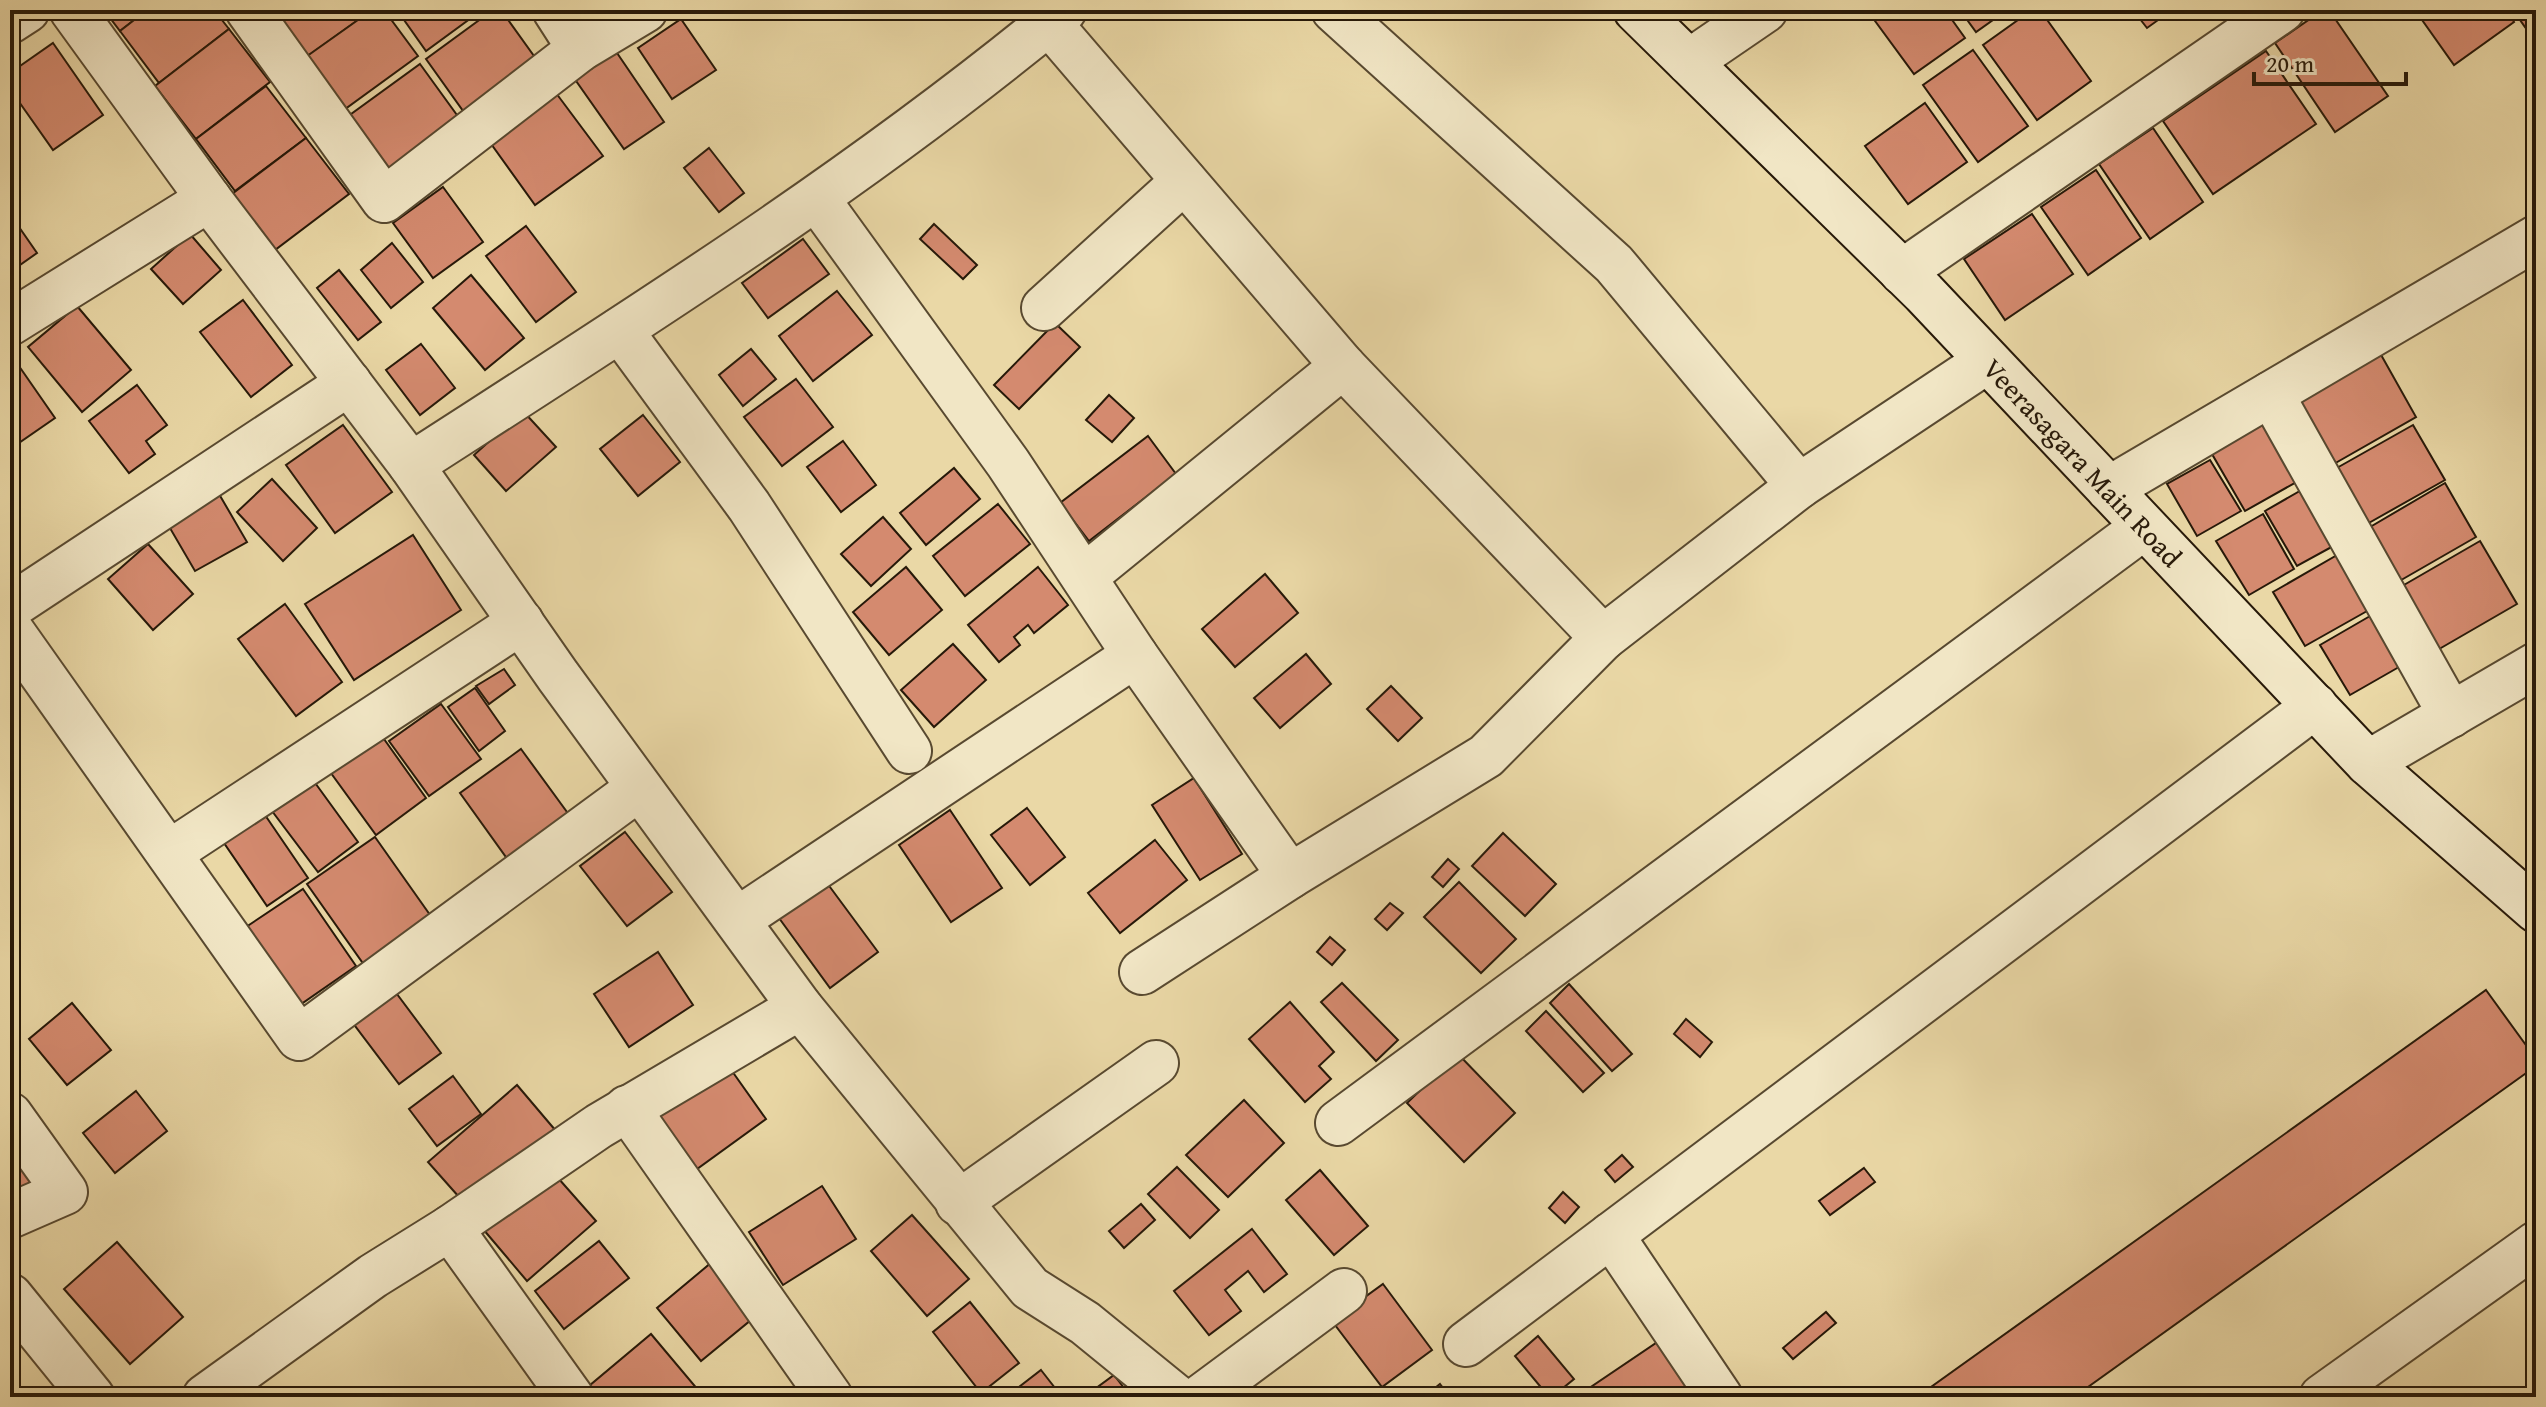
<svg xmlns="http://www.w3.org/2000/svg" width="2546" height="1407" viewBox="0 0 2546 1407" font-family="'Gentium Book Plus',serif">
<rect width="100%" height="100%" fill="#ead8a6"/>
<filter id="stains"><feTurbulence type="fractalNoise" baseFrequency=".0025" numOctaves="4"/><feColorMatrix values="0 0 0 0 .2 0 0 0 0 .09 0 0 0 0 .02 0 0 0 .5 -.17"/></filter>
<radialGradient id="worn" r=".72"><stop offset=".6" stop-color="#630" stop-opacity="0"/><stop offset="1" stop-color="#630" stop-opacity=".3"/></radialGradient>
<!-- building -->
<g fill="#d48a6f" stroke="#271909" stroke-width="2">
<path d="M104 10H147L120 31Z"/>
<path d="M147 10H214L229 29 159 83 120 31Z"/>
<path d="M275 10H372L308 56Z"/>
<path d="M372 10H384L418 56 341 112 303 59Z"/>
<path d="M397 10H482L426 51Z"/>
<path d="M493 10H501L539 63 466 115 426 59Z"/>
<path d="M1867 10H1945L1965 38 1914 74Z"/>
<path d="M1960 10H2007L1976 32Z"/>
<path d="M2032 10H2040L2091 81 2037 120 1983 45Z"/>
<path d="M2133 10H2172L2147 28Z"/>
<path d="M2323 10H2329L2388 96 2335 132 2275 43Z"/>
<path d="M2415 10H2506L2514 22 2454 65Z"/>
<path d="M2513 10H2536V19L2525 27Z"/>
<path d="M681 19 716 70 672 99 638 48Z"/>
<path d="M229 29 270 82 196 139 155 86Z"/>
<path d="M53 43 103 115 53 150 10 89V73Z"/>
<path d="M615 50 664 122 624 149 574 78Z"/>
<path d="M1973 50 2028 126 1978 162 1923 85Z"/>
<path d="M2266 51 2316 124 2213 194 2163 121Z"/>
<path d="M420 64 462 122 388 175 347 117Z"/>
<path d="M266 86 306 138 235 191 196 139Z"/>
<path d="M556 93 603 156 535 205 489 141Z"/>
<path d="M1925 103 1967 162 1908 204 1865 146Z"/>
<path d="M2153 128 2203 202 2150 239 2099 164Z"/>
<path d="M306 138 349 194 275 250 232 194Z"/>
<path d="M709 148 744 193 719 212 684 168Z"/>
<path d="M2096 170 2141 238 2088 275 2041 207Z"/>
<path d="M443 187 483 242 433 278 393 223Z"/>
<path d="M10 214 37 253 10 272Z"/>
<path d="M2032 214 2073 274 2005 320 1964 259Z"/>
<path d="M934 224 977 265 963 279 920 239Z"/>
<path d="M526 226 576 292 536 322 486 256Z"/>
<path d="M190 234 221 270 183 304 151 269Z"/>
<path d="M803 239 829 274 768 318 742 283Z"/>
<path d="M392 243 423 282 391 308 361 270Z"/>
<path d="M339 270 381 322 358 340 317 288Z"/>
<path d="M471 275 524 338 485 370 433 308Z"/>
<path d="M837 291 872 335 813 381 779 336Z"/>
<path d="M243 300 292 365 251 397 200 332Z"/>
<path d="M77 306 131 370 82 412 28 347Z"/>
<path d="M1055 323 1080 347 1019 409 994 385Z"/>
<path d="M421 344 455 388 420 415 386 370Z"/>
<path d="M751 349 776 379 743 406 719 375Z"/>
<path d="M2380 353 2416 417 2332 465 2295 402Z"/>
<path d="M12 356 55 418 13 447 10 442Z"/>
<path d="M796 379 833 427 782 466 744 417Z"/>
<path d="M137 385 167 425 146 441 155 454 129 473 89 421Z"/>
<path d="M1109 395 1134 418 1112 442 1086 420Z"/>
<path d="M523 411 556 447 506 491 474 455Z"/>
<path d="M643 415 680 462 638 496 600 449Z"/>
<path d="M2267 422 2300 480 2245 511 2212 454Z"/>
<path d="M343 425 392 492 335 533 286 465Z"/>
<path d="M2413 425 2445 480 2367 524 2335 469Z"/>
<path d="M1148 436 1176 474 1089 541 1060 503Z"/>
<path d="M843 441 876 485 841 512 807 467Z"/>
<path d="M2210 460 2241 511 2197 536 2167 484Z"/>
<path d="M954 468 980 499 926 545 900 513Z"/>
<path d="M272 479 317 528 283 561 237 512Z"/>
<path d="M2445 483 2476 537 2396 583 2365 530Z"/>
<path d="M2305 488 2337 544 2297 566 2265 511Z"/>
<path d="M219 494 247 542 195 571 167 523Z"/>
<path d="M998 504 1030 544 965 596 933 556Z"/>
<path d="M2263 514 2294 569 2249 595 2216 541Z"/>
<path d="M883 517 911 549 871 586 841 554Z"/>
<path d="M413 535 461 610 354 680 305 604Z"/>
<path d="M2480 541 2517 604 2434 652 2397 589Z"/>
<path d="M148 544 193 594 153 630 108 579Z"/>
<path d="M2344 551 2376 606 2305 646 2273 592Z"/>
<path d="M906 567 942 610 889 655 853 612Z"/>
<path d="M1038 567 1068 605 1034 633 1028 625 1014 637 1020 645 999 662 968 625Z"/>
<path d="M1265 574 1298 613 1235 667 1202 629Z"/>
<path d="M285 604 342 682 296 716 238 639Z"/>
<path d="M2377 612 2406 663 2350 695 2320 645Z"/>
<path d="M953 644 986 680 934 727 901 690Z"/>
<path d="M1306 654 1331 684 1280 728 1254 698Z"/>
<path d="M504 669 515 685 489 704 476 686Z"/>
<path d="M1391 686 1422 718 1398 741 1367 709Z"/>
<path d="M475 688 505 731 479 751 448 707Z"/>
<path d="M441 704 481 759 429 796 389 741Z"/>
<path d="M379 732 426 798 376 835 328 769Z"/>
<path d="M521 749 575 823 513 867 460 793Z"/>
<path d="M1194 778 1242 854 1200 880 1152 805Z"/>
<path d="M313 780 358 842 318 872 272 811Z"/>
<path d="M1027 808 1065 857 1030 885 991 835Z"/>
<path d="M950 810 1002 888 951 922 899 845Z"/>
<path d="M265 815 308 878 267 906 224 843Z"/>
<path d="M625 832 672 892 627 926 580 866Z"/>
<path d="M1503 833 1556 884 1525 916 1472 866Z"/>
<path d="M375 837 435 922 367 969 307 884Z"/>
<path d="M1155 840 1187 880 1120 933 1088 893Z"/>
<path d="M1448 859 1459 869 1443 887 1432 877Z"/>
<path d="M1459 882 1516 939 1481 973 1424 917Z"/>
<path d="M827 883 878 952 830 988 779 918Z"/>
<path d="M303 889 356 966 294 1009 240 931Z"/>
<path d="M1390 903 1403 913 1387 930 1375 919Z"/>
<path d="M1330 937 1345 950 1332 965 1317 952Z"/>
<path d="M658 952 693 1005 629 1047 594 994Z"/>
<path d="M388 982 441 1053 399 1084 346 1014Z"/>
<path d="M1342 983 1398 1040 1376 1061 1321 1002Z"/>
<path d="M1569 984 1632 1054 1612 1071 1550 1003Z"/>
<path d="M2486 990 2536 1059V1066L2074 1397H1917Z"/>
<path d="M1290 1002 1334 1052 1319 1066 1331 1079 1305 1102 1249 1039Z"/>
<path d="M72 1003 111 1050 67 1085 29 1039Z"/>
<path d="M1546 1011 1604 1073 1583 1092 1526 1031Z"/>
<path d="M1686 1019 1712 1042 1700 1057 1674 1034Z"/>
<path d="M1458 1054 1515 1113 1464 1162 1407 1103Z"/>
<path d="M727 1064 766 1119 697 1169 657 1113Z"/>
<path d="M453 1076 481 1114 437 1146 409 1109Z"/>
<path d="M517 1085 556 1131 467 1206 428 1162Z"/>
<path d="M136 1091 167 1131 115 1173 83 1133Z"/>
<path d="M1244 1100 1284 1143 1228 1197 1186 1155Z"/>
<path d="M10 1152 33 1183 10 1200Z"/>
<path d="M1622 1155 1633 1167 1615 1182 1605 1170Z"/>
<path d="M1177 1167 1219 1210 1190 1238 1148 1194Z"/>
<path d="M1864 1168 1875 1182 1830 1215 1819 1201Z"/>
<path d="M551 1170 596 1221 527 1281 483 1229Z"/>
<path d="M1320 1170 1368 1226 1334 1255 1286 1200Z"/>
<path d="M822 1186 856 1239 783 1285 749 1232Z"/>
<path d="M1563 1192 1579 1207 1565 1223 1549 1208Z"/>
<path d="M1141 1204 1155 1220 1124 1248 1109 1231Z"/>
<path d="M912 1215 969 1279 927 1316 871 1251Z"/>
<path d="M1252 1229 1287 1274 1264 1292 1248 1271 1225 1290 1241 1311 1209 1335 1174 1291Z"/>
<path d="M599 1241 629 1278 564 1329 535 1291Z"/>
<path d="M117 1242 183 1317 130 1364 64 1289Z"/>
<path d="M712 1262 757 1315 701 1361 657 1308Z"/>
<path d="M1383 1284 1432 1350 1382 1387 1332 1321Z"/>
<path d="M970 1302 1019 1363 981 1393 933 1332Z"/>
<path d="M1826 1312 1836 1323 1793 1359 1783 1348Z"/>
<path d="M651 1334 704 1397H598L589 1386Z"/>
<path d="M1538 1336 1574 1379 1552 1397H1549L1515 1356Z"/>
<path d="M1659 1341 1689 1386 1672 1397H1576Z"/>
<path d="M1041 1370 1062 1397H1006Z"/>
<path d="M1114 1375 1131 1397H1084Z"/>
<path d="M1440 1384 1450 1397H1424Z"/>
</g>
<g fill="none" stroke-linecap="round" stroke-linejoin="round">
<defs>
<g id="street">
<path d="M72 10 209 199 411 465 558 676 800 1007 1030 1288 1085 1323 1176 1397"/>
<path d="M248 10 384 200 580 49 645 10"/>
<path d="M555 10 580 49"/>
<path d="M1334 10 1614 264 1799 486 1987 361"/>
<path d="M10 21 27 10"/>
<path d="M1049 23 1343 366 1603 638 1799 486"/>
<path d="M1689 62 1765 10"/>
<path d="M817 199 1008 463 1135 655 1290 876"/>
<path d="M1902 272 2282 10"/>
<path d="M1044 308 1184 181"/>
<path d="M10 323 209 199"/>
<path d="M620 330 749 506 909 751"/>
<path d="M2271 394 2451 715"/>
<path d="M411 465C634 321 859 180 1064 10"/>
<path d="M2109 489 2536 238"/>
<path d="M1084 577 1343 366"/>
<path d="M10 607 349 383"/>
<path d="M10 629 299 1038 639 788"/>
<path d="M2368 763 2536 665"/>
<path d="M169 853 521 622"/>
<path d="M737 920 1135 655"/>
<path d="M1142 972 1290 876 1486 756 1603 638"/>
<path d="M627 1108 830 1397"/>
<path d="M10 1115 65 1192 10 1216"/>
<path d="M1338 1123 2144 527"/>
<path d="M958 1203 1156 1063"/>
<path d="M450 1228 571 1397"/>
<path d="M1611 1235 1720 1397"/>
<path d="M10 1296 92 1397"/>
<path d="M1466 1344 2315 706"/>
<path d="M205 1397 373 1276 450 1228 599 1126 800 1007"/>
<path d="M1201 1397 1344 1291"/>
<path d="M2322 1397 2536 1244"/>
</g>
<g id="secondary">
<path id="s1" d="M1636 10 1924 293 2368 763 2536 910"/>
</g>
</defs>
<!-- street casing -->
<use href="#street" stroke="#584930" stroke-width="48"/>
<!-- secondary casing -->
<use href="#secondary" stroke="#271909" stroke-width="48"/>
<!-- street -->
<use href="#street" stroke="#f1e6c5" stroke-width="44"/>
<!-- secondary -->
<use href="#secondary" stroke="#f1e6c5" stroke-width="44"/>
</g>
<g text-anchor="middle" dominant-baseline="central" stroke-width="8" stroke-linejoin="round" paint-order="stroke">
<!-- street labels -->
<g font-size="28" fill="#271909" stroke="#f1e6c5">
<text stroke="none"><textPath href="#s1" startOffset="636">Veerasagara Main Road</textPath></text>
</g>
</g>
<!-- margin -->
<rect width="2546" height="1407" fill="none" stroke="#ead8a6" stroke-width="40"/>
<rect x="12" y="12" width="2522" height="1383" fill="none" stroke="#271909" stroke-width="4"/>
<rect x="20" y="20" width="2506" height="1367" fill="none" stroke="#271909" stroke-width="2"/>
<!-- scale -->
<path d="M2254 72v12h152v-12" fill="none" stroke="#271909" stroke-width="4"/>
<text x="2266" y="72" font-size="24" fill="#271909" stroke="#f1e6c5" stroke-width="6" paint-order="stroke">20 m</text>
<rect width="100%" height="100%" filter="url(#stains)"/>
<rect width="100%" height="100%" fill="url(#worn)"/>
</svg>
